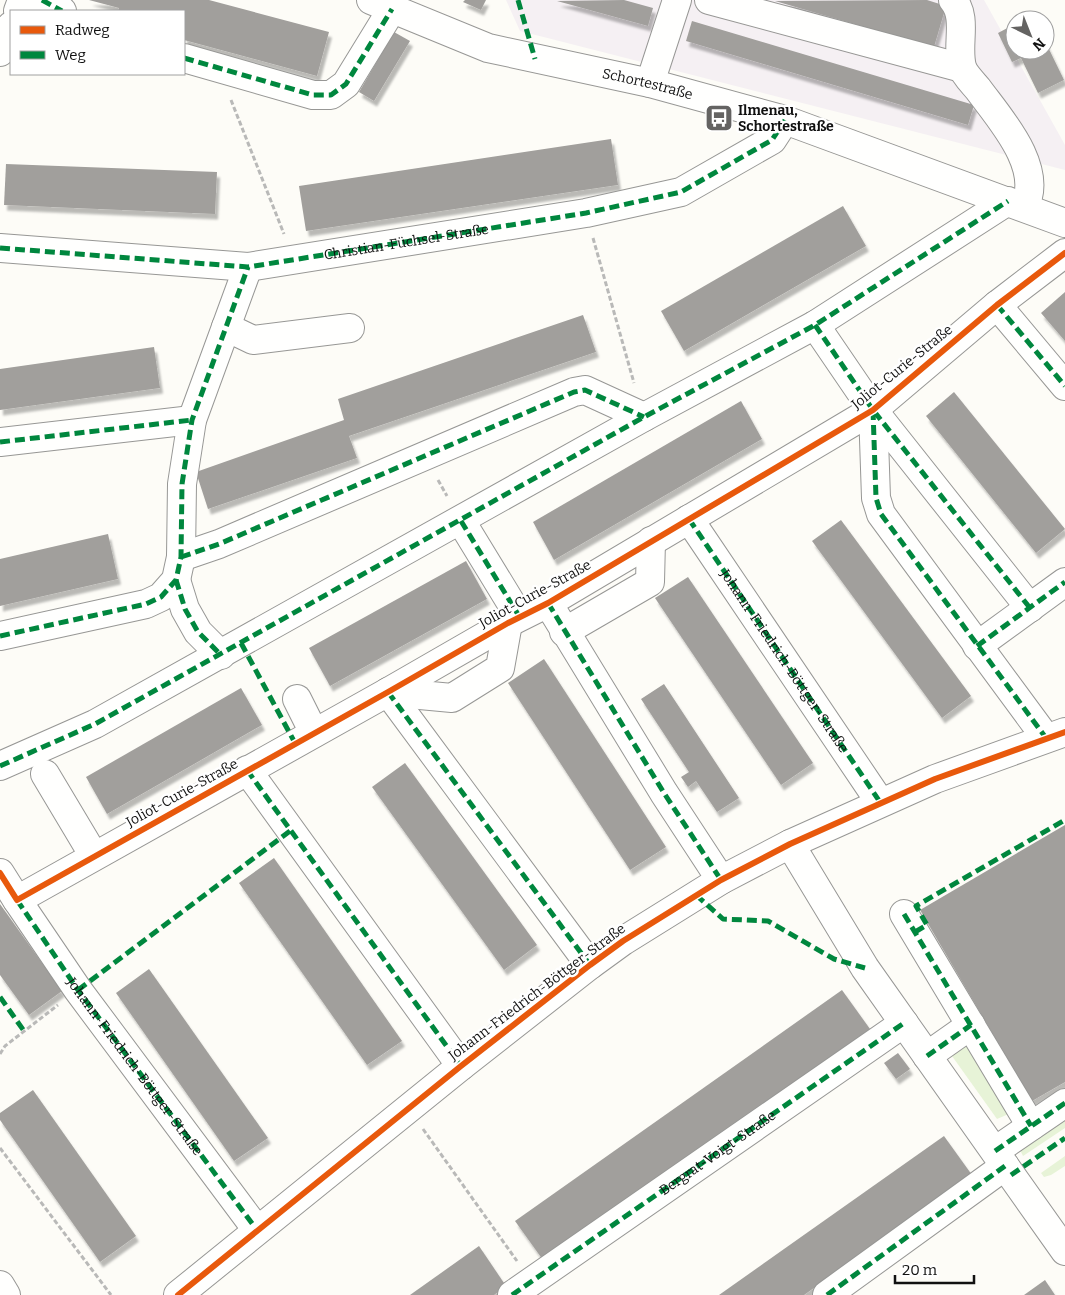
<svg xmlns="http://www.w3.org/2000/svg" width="1065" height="1295" viewBox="0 0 1065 1295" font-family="Bitter,serif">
<defs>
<filter id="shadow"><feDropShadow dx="3" dy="5.5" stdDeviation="1" flood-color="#0004"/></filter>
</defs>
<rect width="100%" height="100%" fill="#fdfcf7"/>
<!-- industrial -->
<path fill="#f5f0f3" d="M506 0H984L1065 145V170L520 31Z"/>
<!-- green -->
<g fill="#e7f3d7">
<path d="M965 1043 1011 1113 997 1119 952 1056 953 1049Z"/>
<path d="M1065 1113V1128L1023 1156 1020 1150Z"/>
<path d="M1065 1156V1166L1051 1175 1044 1177 1041 1173Z"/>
</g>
<!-- building -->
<g fill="#a19f9c" filter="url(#shadow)">
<path d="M89 0H209L329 32 317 76 184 40V11H118L119 8Z"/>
<path d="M465 0H486L481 10 463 2Z"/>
<path d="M624 0 653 8 648 26 557 1Z"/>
<path d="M927 0 946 6 934 47 775 1Z"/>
<path d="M692 21 974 105 968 125 686 41Z"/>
<path d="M1015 24V50H1045V41L1064 80 1038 93 1021 58 1012 62 998 33Z"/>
<path d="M394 32 410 41 374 101 359 92Z"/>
<path d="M611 139 618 185 306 231 299 186Z"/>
<path d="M6 164 217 172 215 214 4 205Z"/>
<path d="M843 206 866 246 684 351 661 311Z"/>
<path d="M1065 292V341L1041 313Z"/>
<path d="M583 315 596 352 349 436 357 458 208 509 196 472 344 420 338 399Z"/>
<path d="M154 347 160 388 0 410V369Z"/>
<path d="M954 392 1065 529 1036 553 926 416Z"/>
<path d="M741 401 762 439 554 560 533 522Z"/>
<path d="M841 520 971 696 942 718 812 541Z"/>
<path d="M108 534 118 579 0 606V559Z"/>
<path d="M466 561 487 599 330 686 309 648Z"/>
<path d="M688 577 813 763 781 785 655 598Z"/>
<path d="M544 659 666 847 630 870 508 683Z"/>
<path d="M664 684 739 798 717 812 696 781 688 787 681 777 689 772 641 699Z"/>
<path d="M241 688 262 725 107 814 86 777Z"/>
<path d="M405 763 537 945 504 970 372 787Z"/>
<path d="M1065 825V1082L1032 1101 920 910Z"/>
<path d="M274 858 402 1041 367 1065 239 883Z"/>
<path d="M0 904 62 991 29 1015 0 975Z"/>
<path d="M149 969 268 1138 234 1161 116 993Z"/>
<path d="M842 990 870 1029 543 1260 515 1221Z"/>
<path d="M898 1053 910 1069 896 1079 884 1063Z"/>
<path d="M33 1090 136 1236 100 1262 0 1120V1113Z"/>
<path d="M944 1136 972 1175 804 1295H719Z"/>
<path d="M479 1246 506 1286 494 1295H410Z"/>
<path d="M1045 1280 1055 1295H1024Z"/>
</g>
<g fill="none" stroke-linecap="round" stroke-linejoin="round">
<defs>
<g id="minor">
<path d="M42 0 62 11"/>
<path id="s1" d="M371 0 488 48 650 83 785 120 1065 223"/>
<path d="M709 0 962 68"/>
<path d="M953 0C968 18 956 45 962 67 964 74 973 83 978 89 1000 119 1045 168 1024 207"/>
<path d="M18 11 22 0"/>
<path d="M0 52 11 26"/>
<path d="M184 58 313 95H331L346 84 392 9"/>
<path d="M650 83 677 0"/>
<path id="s2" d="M0 248 248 267 586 213 681 192 772 140 785 120"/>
<path d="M997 305 1065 386"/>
<path d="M815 325 873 410 1030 608"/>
<path d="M226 327 253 340 350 328"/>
<path d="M873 410 876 498 881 514 1046 738"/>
<path d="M0 442 192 420"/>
<path d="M689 519 880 802"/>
<path d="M461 521 519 616"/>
<path d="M181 557 219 544 574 392 585 390 644 417"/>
<path d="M176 580 185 609 198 632 221 655"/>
<path d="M548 603 664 793 721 880"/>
<path d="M564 632 650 582 651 541"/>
<path d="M0 636 146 604 161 597 176 580 181 557 182 484 192 420 248 267"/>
<path d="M977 646 1065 582"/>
<path d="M388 692 590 965"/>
<path d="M388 692 452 698 500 668 508 623"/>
<path d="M297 699 314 733"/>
<path d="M0 766 95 724 644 417 815 325 1008 201"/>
<path d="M247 770 461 1066"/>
<path d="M45 774 94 856"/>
<path d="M790 844 865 968 1065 1251"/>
<path d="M0 873 17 900 388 692 508 623 548 603 873 410 997 305 1065 253"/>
<path id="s3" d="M17 900 78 990 257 1230"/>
<path d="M904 914 1031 1126"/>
<path d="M927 1056 971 1025"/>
<path d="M995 1151 1065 1103"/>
<path d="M0 1285 6 1295"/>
<path d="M178 1295 461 1066 590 965 623 941 721 880 790 844 935 779 1065 732"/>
<path id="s4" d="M512 1295 904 1023"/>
<path d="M827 1295 1005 1166"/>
</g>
</defs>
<!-- minor casing -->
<use href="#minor" stroke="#979795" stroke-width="30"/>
<!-- path -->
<g stroke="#b9b9b8" stroke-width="3" stroke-dasharray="5 2.5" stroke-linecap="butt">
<path d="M231 100 284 234"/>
<path d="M593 238 634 383"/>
<path d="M438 480 447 496"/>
<path d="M0 1054 5 1046 58 1005"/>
<path d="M423 1129 517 1261"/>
<path d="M0 1148 111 1295"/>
</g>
<!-- minor -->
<use href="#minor" stroke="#fffffe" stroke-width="28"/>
<!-- quiet -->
<g stroke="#00873e" stroke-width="5" stroke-dasharray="10 5" stroke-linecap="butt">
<path d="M42 0 62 11"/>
<path d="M518 0 535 59"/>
<path d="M184 58 313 95H331L346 84 392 9"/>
<path d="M0 248 248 267 586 213 681 192 772 140 785 120"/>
<path d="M997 305 1065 386"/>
<path d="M815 325 873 410 1030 608"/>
<path d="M873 410 876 498 881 514 1046 738"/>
<path d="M0 442 192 420"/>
<path id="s5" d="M689 519 880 802"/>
<path d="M461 521 519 616"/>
<path d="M181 557 219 544 574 392 585 390 644 417"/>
<path d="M176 580 185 609 198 632 221 655"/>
<path d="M548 603 664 793 721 880"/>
<path d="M0 636 146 604 161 597 176 580 181 557 182 484 192 420 248 267"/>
<path d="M241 643 295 743"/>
<path d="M977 646 1065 582"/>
<path d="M388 692 590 965"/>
<path d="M0 766 95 724 644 417 815 325 1008 201"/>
<path d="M247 770 461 1066"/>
<path d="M696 895 723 919 768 921 834 959 865 968"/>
<path d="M17 900 78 990 257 1230"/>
<path d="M904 914 1031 1126"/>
<path d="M915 932 927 925 916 906 1065 820"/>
<path d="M78 990 290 831"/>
<path d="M0 997 24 1031"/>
<path d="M927 1056 971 1025"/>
<path d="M995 1151 1065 1103"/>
<path d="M1011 1175 1065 1138"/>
<path d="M512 1295 904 1023"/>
<path d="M827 1295 1005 1166"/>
</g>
<defs>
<g id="cycleway">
<path d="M0 873 17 900 388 692 508 623 548 603 873 410 997 305 1065 253"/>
<path d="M178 1295 461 1066 590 965 623 941 721 880 790 844 935 779 1065 732"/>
</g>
</defs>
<!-- cycleway casing -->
<use href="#cycleway" stroke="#fff" stroke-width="9"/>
<!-- cycleway -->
<use href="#cycleway" stroke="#e8590c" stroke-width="6"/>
</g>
<!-- icons -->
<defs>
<symbol id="bus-square" viewBox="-11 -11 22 22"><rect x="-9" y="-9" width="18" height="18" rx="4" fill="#646362" stroke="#fff"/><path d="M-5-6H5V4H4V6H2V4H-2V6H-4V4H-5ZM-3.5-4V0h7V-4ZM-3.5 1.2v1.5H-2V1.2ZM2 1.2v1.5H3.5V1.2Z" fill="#fff"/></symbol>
</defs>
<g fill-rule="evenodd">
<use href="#bus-square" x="703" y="102" width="32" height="32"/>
</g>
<g text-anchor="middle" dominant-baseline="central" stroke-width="5" stroke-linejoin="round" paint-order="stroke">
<!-- street labels -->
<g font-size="14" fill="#111" stroke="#fff">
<text stroke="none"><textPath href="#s1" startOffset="290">Schortestraße</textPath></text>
<text stroke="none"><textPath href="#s2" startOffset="409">Christian-Füchsel-Straße</textPath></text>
<text transform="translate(902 367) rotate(-39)">Joliot-Curie-Straße</text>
<text transform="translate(535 594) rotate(-29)">Joliot-Curie-Straße</text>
<text stroke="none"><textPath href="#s5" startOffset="171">Johann-Friedrich-Böttger-Straße</textPath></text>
<text transform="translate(182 793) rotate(-29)">Joliot-Curie-Straße</text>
<text transform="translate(537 992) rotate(-37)">Johann-Friedrich-Böttger-Straße</text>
<text stroke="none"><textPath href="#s3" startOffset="204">Johann-Friedrich-Böttger-Straße</textPath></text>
<text stroke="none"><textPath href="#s4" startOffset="250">Bergrat-Voigt-Straße</textPath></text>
</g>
<!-- poi labels -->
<g font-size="14" font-weight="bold" fill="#111" stroke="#fff" text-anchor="start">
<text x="738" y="110">Ilmenau,<tspan x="738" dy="16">Schortestraße</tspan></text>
</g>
</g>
<!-- legend -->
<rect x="10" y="10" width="175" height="65" fill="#ffffff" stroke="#a0a0a0"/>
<rect x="20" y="26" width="25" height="8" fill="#e8590c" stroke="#a0a0a0"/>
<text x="55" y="35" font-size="15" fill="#111111">Radweg</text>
<rect x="20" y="51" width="25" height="8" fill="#00873e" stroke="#a0a0a0"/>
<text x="55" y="60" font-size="15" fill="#111111">Weg</text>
<!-- north arrow -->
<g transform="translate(1030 35) rotate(137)"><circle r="24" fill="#ffffff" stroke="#a0a0a0"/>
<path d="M0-4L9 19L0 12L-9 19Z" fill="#646362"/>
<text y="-8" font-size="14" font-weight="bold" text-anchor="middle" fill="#111111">N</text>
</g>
<!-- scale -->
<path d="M895 1275v8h79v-8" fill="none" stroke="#111111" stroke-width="2.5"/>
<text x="902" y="1275" font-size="15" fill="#111111" stroke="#ffffff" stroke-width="4" paint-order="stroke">20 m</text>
</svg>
